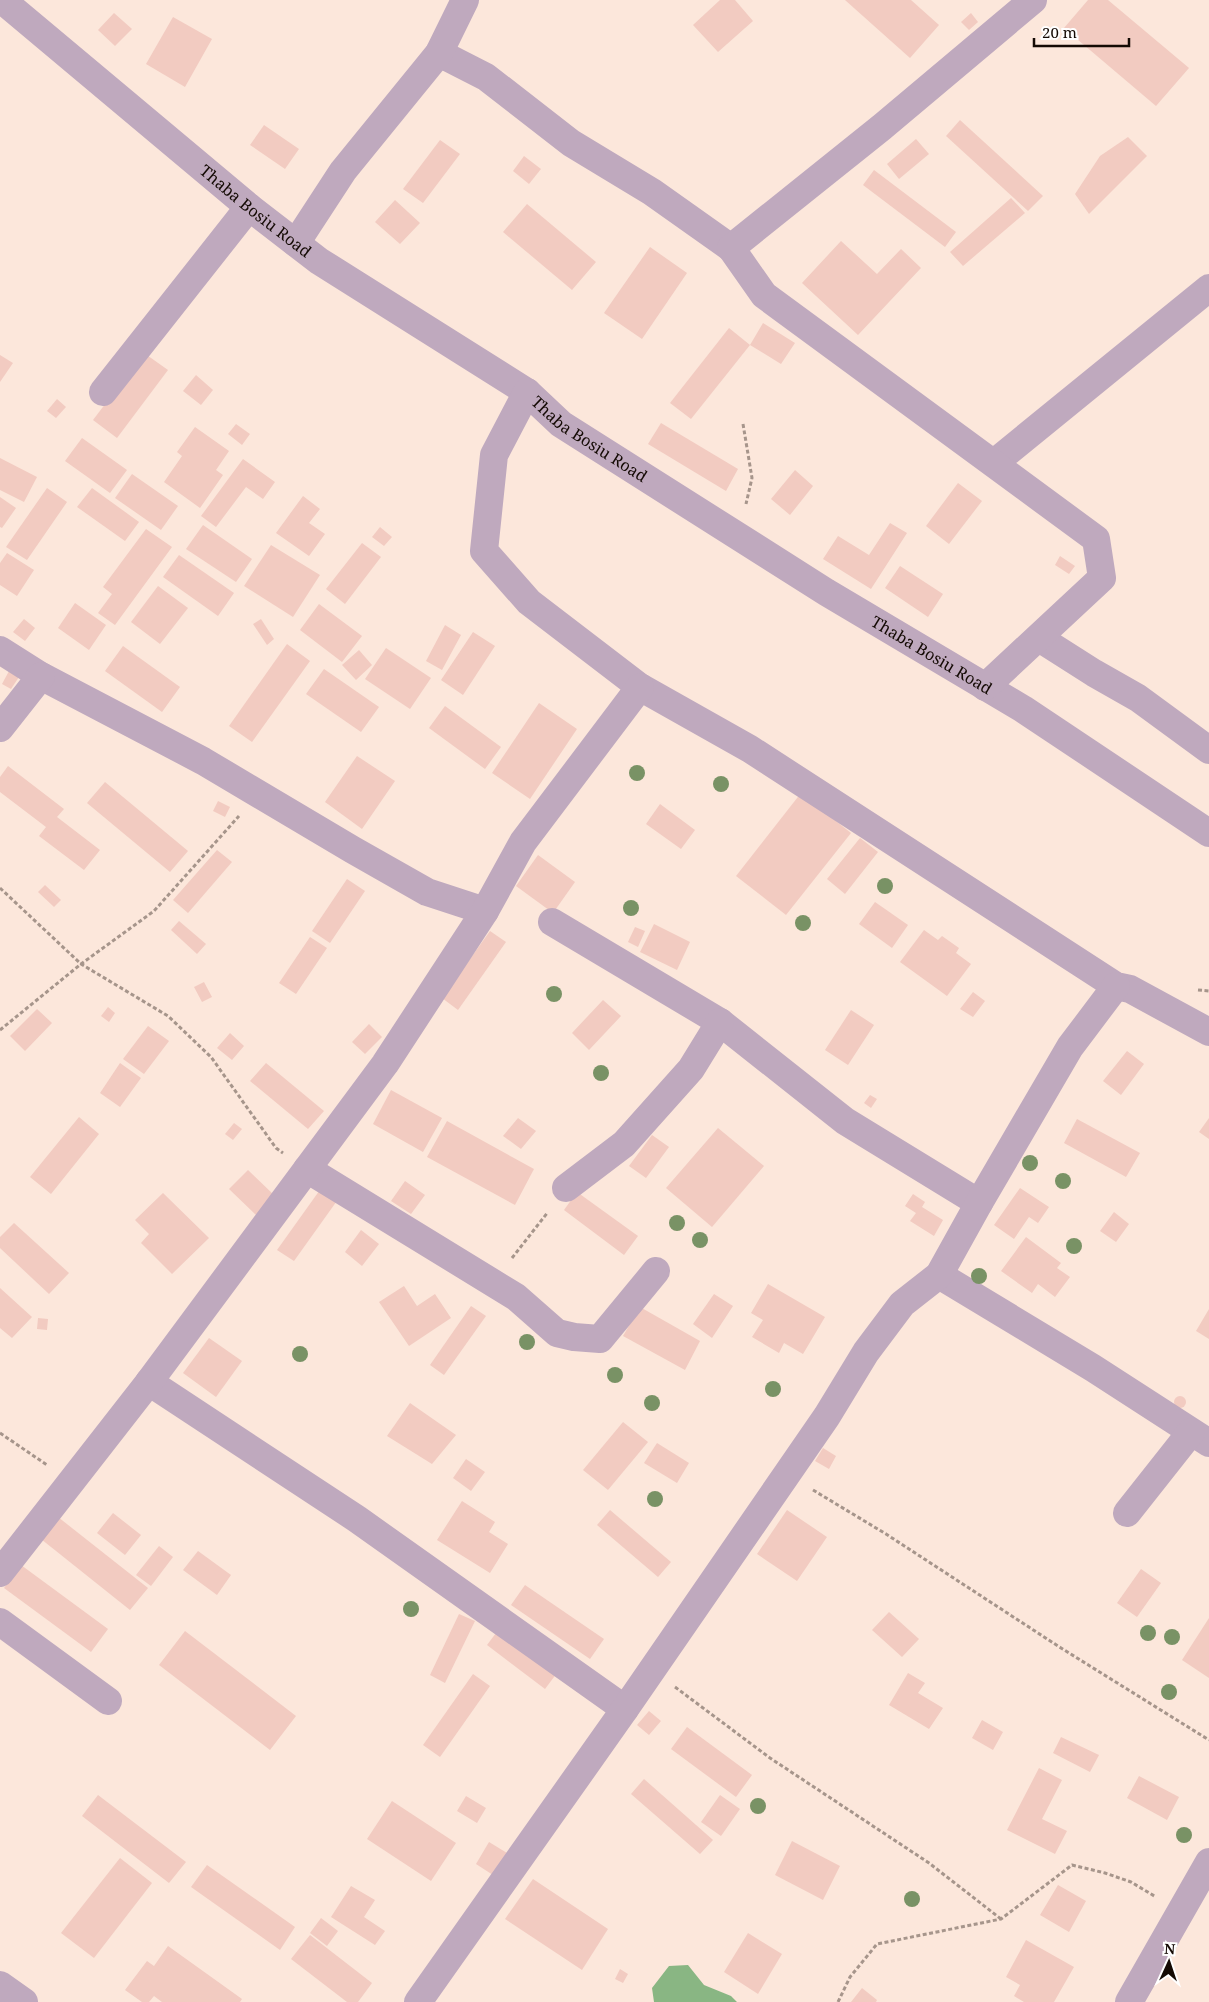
<svg xmlns="http://www.w3.org/2000/svg" width="1209" height="2002" viewBox="0 0 1209 2002" font-family="'Noto Serif',serif">
<rect width="100%" height="100%" fill="#fce7db"/>
<!-- forest -->
<path fill="#89b683" d="M688 1965 704 1985 731 1996 737 2002H654L652 1988 669 1966Z"/>
<!-- building -->
<g fill="#f2cbc1">
<path d="M720 0H735L753 21 718 52 693 25Z"/>
<path d="M845 0H911L939 25 910 58Z"/>
<path d="M1088 0H1108L1189 68 1156 106 1064 28Z"/>
<path d="M114 13 132 29 115 46 98 30Z"/>
<path d="M971 13 978 22 969 30 961 22Z"/>
<path d="M173 17 212 39 185 87 146 64Z"/>
<path d="M960 120 1043 196 1028 211 946 136Z"/>
<path d="M264 125 299 149 285 169 250 145Z"/>
<path d="M1128 137 1147 156 1089 214 1075 194 1100 156Z"/>
<path d="M916 139 929 154 899 179 887 164Z"/>
<path d="M440 140 460 154 423 203 403 189Z"/>
<path d="M524 156 541 169 529 184 513 171Z"/>
<path d="M874 170 956 232 945 247 863 185Z"/>
<path d="M1011 198 1025 213 963 266 950 252Z"/>
<path d="M395 200 420 223 400 244 375 222Z"/>
<path d="M527 204 596 262 572 290 503 232Z"/>
<path d="M841 241 877 274 901 249 921 268 858 335 802 283Z"/>
<path d="M650 247 687 273 642 339 604 313Z"/>
<path d="M763 323 795 343 781 364 750 345Z"/>
<path d="M729 328 750 345 691 419 670 403Z"/>
<path d="M144 353 168 370 117 438 93 420Z"/>
<path d="M0 355 13 363 0 382Z"/>
<path d="M196 375 213 390 201 405 183 391Z"/>
<path d="M57 399 66 407 56 418 47 411Z"/>
<path d="M661 423 738 469 726 491 648 444Z"/>
<path d="M236 424 250 434 242 445 228 434Z"/>
<path d="M195 427 229 451 216 470 223 475 200 508 164 482 182 456 177 452Z"/>
<path d="M82 438 127 470 110 493 65 461Z"/>
<path d="M0 458 37 477 24 502 0 490Z"/>
<path d="M243 459 275 482 263 499 246 487 216 527 201 516Z"/>
<path d="M795 470 813 486 790 515 771 499Z"/>
<path d="M132 474 178 506 161 530 115 498Z"/>
<path d="M958 483 982 501 949 544 926 526Z"/>
<path d="M47 488 67 502 27 560 6 547Z"/>
<path d="M92 488 139 522 125 541 77 507Z"/>
<path d="M303 496 320 509 309 523 325 534 309 556 276 533Z"/>
<path d="M0 497 16 508 2 528 0 527Z"/>
<path d="M890 523 907 533 871 589 823 559 838 536 869 555Z"/>
<path d="M203 525 252 559 236 582 186 549Z"/>
<path d="M380 527 392 537 384 546 372 537Z"/>
<path d="M146 529 172 547 115 625 98 613 112 594 103 587Z"/>
<path d="M362 543 381 557 345 604 326 589Z"/>
<path d="M271 545 320 575 293 617 244 586Z"/>
<path d="M7 553 34 570 17 596 0 585V563Z"/>
<path d="M179 555 234 593 218 616 163 577Z"/>
<path d="M1060 556 1075 566 1069 574 1055 565Z"/>
<path d="M900 566 943 594 928 617 885 588Z"/>
<path d="M158 586 188 608 160 644 131 622Z"/>
<path d="M75 603 106 625 89 650 58 628Z"/>
<path d="M319 604 362 636 342 662 300 630Z"/>
<path d="M24 619 35 628 25 641 13 632Z"/>
<path d="M261 619 274 639 267 645 253 624Z"/>
<path d="M445 625 461 635 442 670 426 661Z"/>
<path d="M473 632 495 646 463 695 441 680Z"/>
<path d="M287 644 310 661 252 742 229 726Z"/>
<path d="M123 646 180 687 162 712 105 671Z"/>
<path d="M386 648 431 678 410 709 365 679Z"/>
<path d="M359 650 372 665 356 680 342 665Z"/>
<path d="M324 669 379 707 361 732 306 694Z"/>
<path d="M9 671 19 677 11 689 2 684Z"/>
<path d="M539 703 577 729 530 799 492 773Z"/>
<path d="M445 706 501 747 485 769 429 728Z"/>
<path d="M357 756 395 781 362 829 325 802Z"/>
<path d="M8 766 64 809 57 817 100 850 84 870 39 836 46 827 0 792V777Z"/>
<path d="M105 782 188 851 170 872 87 803Z"/>
<path d="M801 793 851 833 786 915 736 876Z"/>
<path d="M218 801 230 807 225 817 213 811Z"/>
<path d="M660 804 695 830 681 849 646 824Z"/>
<path d="M860 838 878 852 845 894 827 879Z"/>
<path d="M217 850 232 862 188 913 173 900Z"/>
<path d="M538 855 575 882 553 913 516 886Z"/>
<path d="M347 879 365 891 330 943 312 931Z"/>
<path d="M45 885 61 900 54 907 38 892Z"/>
<path d="M875 902 908 925 892 948 859 924Z"/>
<path d="M179 921 206 944 197 954 171 930Z"/>
<path d="M654 924 690 942 677 970 640 952Z"/>
<path d="M635 927 645 931 638 947 628 942Z"/>
<path d="M924 930 938 940 942 936 959 948 956 953 971 964 947 996 900 962Z"/>
<path d="M490 931 506 942 458 1010 442 998Z"/>
<path d="M310 937 327 948 296 994 279 983Z"/>
<path d="M204 982 212 997 202 1002 194 987Z"/>
<path d="M973 992 985 1001 973 1017 960 1009Z"/>
<path d="M603 1000 621 1016 589 1050 572 1033Z"/>
<path d="M108 1007 115 1013 109 1022 101 1016Z"/>
<path d="M37 1009 52 1023 25 1051 10 1036Z"/>
<path d="M851 1010 874 1025 848 1065 825 1050Z"/>
<path d="M369 1024 382 1037 365 1054 352 1042Z"/>
<path d="M148 1026 169 1041 144 1074 123 1059Z"/>
<path d="M230 1033 244 1046 232 1060 217 1048Z"/>
<path d="M1127 1051 1144 1064 1121 1095 1103 1081Z"/>
<path d="M120 1063 141 1078 120 1107 100 1093Z"/>
<path d="M266 1063 324 1111 308 1129 250 1081Z"/>
<path d="M391 1090 442 1118 423 1152 373 1124Z"/>
<path d="M870 1095 877 1099 871 1108 864 1103Z"/>
<path d="M79 1117 99 1134 51 1194 30 1177Z"/>
<path d="M518 1118 536 1131 521 1149 503 1136Z"/>
<path d="M1209 1118V1139L1199 1132Z"/>
<path d="M1077 1119 1140 1153 1126 1177 1064 1143Z"/>
<path d="M447 1121 534 1169 515 1205 427 1157Z"/>
<path d="M234 1123 242 1129 233 1140 225 1134Z"/>
<path d="M718 1128 764 1166 712 1227 666 1188Z"/>
<path d="M652 1135 669 1147 646 1178 629 1166Z"/>
<path d="M248 1170 275 1196 256 1215 229 1189Z"/>
<path d="M405 1181 425 1195 411 1214 391 1201Z"/>
<path d="M322 1187 339 1198 294 1261 277 1250Z"/>
<path d="M1020 1188 1049 1207 1038 1223 1029 1217 1014 1239 994 1225Z"/>
<path d="M577 1192 638 1236 624 1255 564 1210Z"/>
<path d="M163 1193 209 1238 172 1274 141 1243 149 1234 135 1220Z"/>
<path d="M913 1194 925 1202 922 1207 943 1220 934 1236 910 1221 916 1213 905 1206Z"/>
<path d="M1114 1212 1129 1224 1116 1242 1100 1231Z"/>
<path d="M14 1223 69 1273 49 1294 0 1248V1237Z"/>
<path d="M361 1230 379 1244 362 1266 345 1252Z"/>
<path d="M1026 1237 1061 1263 1057 1268 1070 1277 1055 1297 1038 1284 1032 1293 1001 1271Z"/>
<path d="M768 1284 825 1317 803 1354 784 1343 779 1353 752 1337 763 1320 751 1313Z"/>
<path d="M404 1286 417 1306 435 1294 451 1318 409 1346 379 1302Z"/>
<path d="M0 1288 32 1317 12 1338 0 1328Z"/>
<path d="M714 1294 733 1306 712 1338 693 1324Z"/>
<path d="M471 1306 486 1316 444 1375 430 1365Z"/>
<path d="M640 1307 700 1341 685 1370 623 1336Z"/>
<path d="M1209 1309V1339L1196 1331Z"/>
<path d="M38 1318 48 1319 47 1330 37 1329Z"/>
<path d="M209 1338 242 1361 216 1397 183 1373Z"/>
<circle cx="1180" cy="1402" r="6"/>
<path d="M410 1403 456 1435 432 1464 387 1436Z"/>
<path d="M623 1422 648 1442 608 1490 583 1470Z"/>
<path d="M657 1443 689 1463 677 1483 644 1463Z"/>
<path d="M823 1448 836 1456 829 1469 815 1461Z"/>
<path d="M466 1459 485 1472 471 1491 453 1478Z"/>
<path d="M462 1501 495 1522 489 1532 508 1544 490 1573 437 1540Z"/>
<path d="M610 1510 671 1562 658 1577 597 1525Z"/>
<path d="M787 1510 827 1537 797 1581 757 1554Z"/>
<path d="M113 1513 141 1535 125 1555 97 1533Z"/>
<path d="M58 1517 148 1588 130 1610 41 1539Z"/>
<path d="M159 1546 173 1557 151 1586 136 1575Z"/>
<path d="M198 1551 231 1575 217 1595 183 1570Z"/>
<path d="M21 1565 108 1629 91 1652 4 1588Z"/>
<path d="M1141 1569 1161 1583 1137 1617 1117 1603Z"/>
<path d="M525 1585 604 1639 590 1659 511 1605Z"/>
<path d="M889 1612 919 1639 902 1657 872 1630Z"/>
<path d="M459 1614 475 1621 445 1683 430 1675Z"/>
<path d="M1209 1618V1678L1182 1660Z"/>
<path d="M499 1629 557 1673 545 1689 487 1645Z"/>
<path d="M185 1631 296 1716 270 1750 159 1665Z"/>
<path d="M908 1673 925 1683 918 1693 943 1708 929 1729 889 1705Z"/>
<path d="M473 1674 490 1686 440 1757 423 1745Z"/>
<path d="M649 1711 661 1721 649 1735 637 1725Z"/>
<path d="M982 1720 1003 1732 993 1750 972 1738Z"/>
<path d="M687 1727 752 1775 736 1797 671 1749Z"/>
<path d="M1061 1737 1099 1755 1090 1772 1053 1753Z"/>
<path d="M1039 1768 1062 1780 1042 1819 1067 1831 1055 1854 1007 1830Z"/>
<path d="M1139 1776 1179 1797 1167 1820 1127 1798Z"/>
<path d="M644 1779 713 1840 700 1854 631 1794Z"/>
<path d="M98 1795 186 1862 169 1883 82 1816Z"/>
<path d="M720 1795 740 1809 721 1836 701 1822Z"/>
<path d="M466 1796 486 1808 477 1823 457 1811Z"/>
<path d="M392 1801 456 1843 431 1881 367 1839Z"/>
<path d="M792 1841 840 1866 823 1900 775 1875Z"/>
<path d="M489 1842 507 1853 493 1875 476 1864Z"/>
<path d="M120 1858 152 1883 94 1958 61 1933Z"/>
<path d="M207 1865 295 1927 280 1950 191 1887Z"/>
<path d="M533 1879 608 1929 582 1970 505 1919Z"/>
<path d="M1058 1885 1086 1901 1069 1932 1040 1915Z"/>
<path d="M351 1886 375 1900 364 1917 385 1931 375 1945 331 1917Z"/>
<path d="M321 1918 338 1931 327 1946 310 1933Z"/>
<path d="M748 1933 782 1954 758 1994 724 1972Z"/>
<path d="M310 1935 372 1983 358 2002H347L291 1959Z"/>
<path d="M1026 1940 1074 1967 1054 2002H1024L1014 1996 1020 1985 1006 1977Z"/>
<path d="M168 1946 242 1999 240 2002H162L154 1996 149 2002H142L125 1990 147 1961 154 1966Z"/>
<path d="M620 1969 628 1974 623 1983 615 1979Z"/>
<path d="M862 1988 877 2000 876 2002H851Z"/>
</g>
<g fill="none" stroke-linecap="round" stroke-linejoin="round">
<!-- path -->
<g stroke="#a6958b" stroke-width="3" stroke-dasharray="4 2.5" stroke-linecap="butt">
<path d="M743 424 752 478 746 504"/>
<path d="M0 888 81 964 168 1016 211 1057 276 1148 283 1153"/>
<path d="M1198 990 1209 991"/>
<path d="M0 1030 81 964 154 911 239 816"/>
<path d="M512 1258 548 1212"/>
<path d="M0 1433 47 1465"/>
<path d="M813 1490 886 1534 1061 1648 1209 1740"/>
<path d="M675 1687 770 1758 929 1863 1001 1919"/>
<path d="M838 2002 850 1977 877 1944 1001 1919 1072 1865 1105 1873 1131 1882 1156 1897"/>
</g>
<!-- minor -->
<g stroke="#bfa9be" stroke-width="28">
<path id="s1" d="M2 0 249 207 319 261 527 392 561 424 826 592 1023 709 1209 833"/>
<path d="M439 53 486 77 571 143 652 192 731 248"/>
<path d="M296 243 343 171 439 53 465 0"/>
<path d="M103 392 249 207"/>
<path d="M527 392 494 455 484 551 529 602 640 687 750 749 1116 986 1130 989 1209 1032"/>
<path d="M994 463 1209 288"/>
<path d="M1039 638 1094 673 1138 698 1209 750"/>
<path d="M0 650 41 676 203 761 353 850 427 892 485 911"/>
<path d="M985 687 1102 578 1096 539 764 295 731 248 882 127 1033 0"/>
<path d="M0 728 41 676"/>
<path d="M552 922 720 1022 845 1121 979 1203"/>
<path d="M307 1169 516 1297 557 1333 574 1337 600 1339 656 1271"/>
<path d="M566 1188 624 1144 691 1069 720 1022"/>
<path d="M939 1275 1093 1368 1209 1443"/>
<path d="M149 1382 357 1519 625 1709"/>
<path d="M1127 1513 1191 1432"/>
<path d="M0 1573 149 1382 385 1064 485 911 523 842 640 687"/>
<path d="M0 1622 108 1701"/>
<path d="M0 1985 24 2002"/>
<path d="M418 2002 625 1709 787 1474 827 1416 866 1352 902 1304 939 1275 979 1203 1070 1047 1116 986"/>
<path d="M1129 2002 1209 1862"/>
</g>
</g>
<!-- trees -->
<g fill="#799265">
<circle cx="637" cy="773" r="8"/>
<circle cx="721" cy="784" r="8"/>
<circle cx="885" cy="886" r="8"/>
<circle cx="631" cy="908" r="8"/>
<circle cx="803" cy="923" r="8"/>
<circle cx="554" cy="994" r="8"/>
<circle cx="601" cy="1073" r="8"/>
<circle cx="1030" cy="1163" r="8"/>
<circle cx="1063" cy="1181" r="8"/>
<circle cx="677" cy="1223" r="8"/>
<circle cx="700" cy="1240" r="8"/>
<circle cx="1074" cy="1246" r="8"/>
<circle cx="979" cy="1276" r="8"/>
<circle cx="527" cy="1342" r="8"/>
<circle cx="300" cy="1354" r="8"/>
<circle cx="615" cy="1375" r="8"/>
<circle cx="773" cy="1389" r="8"/>
<circle cx="652" cy="1403" r="8"/>
<circle cx="655" cy="1499" r="8"/>
<circle cx="411" cy="1609" r="8"/>
<circle cx="1148" cy="1633" r="8"/>
<circle cx="1172" cy="1637" r="8"/>
<circle cx="1169" cy="1692" r="8"/>
<circle cx="758" cy="1806" r="8"/>
<circle cx="1184" cy="1835" r="8"/>
<circle cx="912" cy="1899" r="8"/>
</g>
<g text-anchor="middle" dominant-baseline="central" stroke-width="4.5" stroke-linejoin="round" paint-order="stroke">
<!-- street labels -->
<g font-size="16" fill="#140a04" stroke="#fff">
<text stroke="none"><textPath href="#s1" startOffset="330">Thaba Bosiu Road</textPath></text>
<text stroke="none"><textPath href="#s1" startOffset="735">Thaba Bosiu Road</textPath></text>
<text stroke="none"><textPath href="#s1" startOffset="1140">Thaba Bosiu Road</textPath></text>
</g>
</g>
<!-- north arrow -->
<g transform="translate(1169 1962) rotate(3)" stroke="#ffffff" stroke-width="4" paint-order="stroke">
<path d="M0-4L9 19L0 12L-9 19Z" fill="#140a04"/>
<text y="-8" font-size="14" font-weight="bold" text-anchor="middle" fill="#140a04">N</text>
</g>
<!-- scale -->
<path d="M1034 38v8h95v-8" fill="none" stroke="#140a04" stroke-width="2.5"/>
<text x="1042" y="38" font-size="15" fill="#140a04" stroke="#ffffff" stroke-width="4" paint-order="stroke">20 m</text>
</svg>
